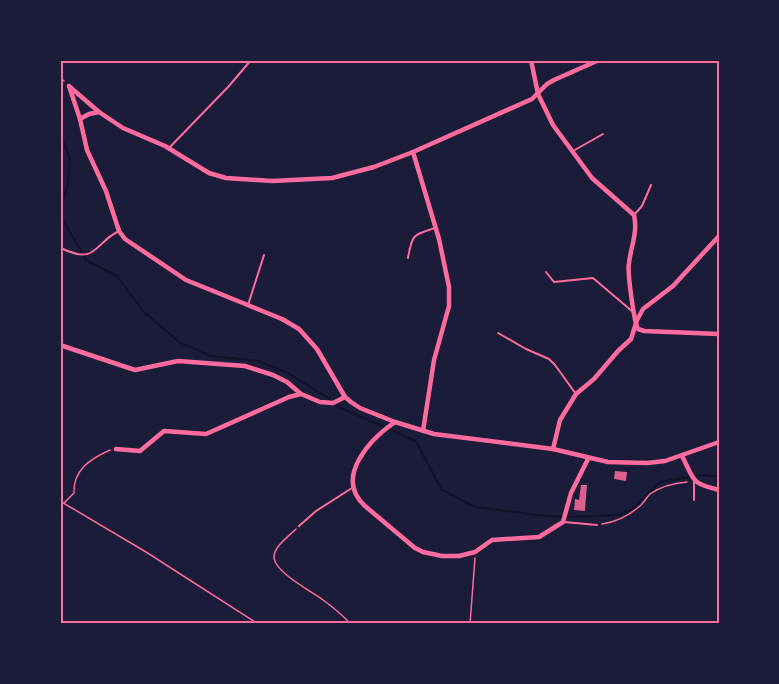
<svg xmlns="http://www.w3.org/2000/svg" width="779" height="684" viewBox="0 0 779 684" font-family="Montserrat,sans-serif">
<rect width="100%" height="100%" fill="#1b1b3a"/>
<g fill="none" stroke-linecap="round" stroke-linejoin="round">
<!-- stream -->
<path stroke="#12122b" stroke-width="2" d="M60 134 70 158 68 185 62 204 63 220 86 260 117 276 143 311 179 342 210 356 258 361 288 373 328 398 341 408 416 441 441 489 475 507 546 516 572 517 618 515 633 509 660 482 703 475 719 477"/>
</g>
<!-- building -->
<g fill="#dd5f8e">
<path d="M615 471 627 472 626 481 614 479Z"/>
<path d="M581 485H587L585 511 574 510 575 499 579 500Z"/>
</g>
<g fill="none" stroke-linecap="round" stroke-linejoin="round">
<!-- path -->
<g stroke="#ff6b9d" stroke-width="1.5">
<path d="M60 77 64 81"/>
<path d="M60 501 146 552 258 624"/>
<path d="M64 503 74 493C73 470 90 459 110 450"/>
<path d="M602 524C616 522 630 515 641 505 644 502 647 497 650 494 660 487 675 483 687 482"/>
<path d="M296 529C289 536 273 547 274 558 276 573 311 591 323 600 333 607 342 615 351 624"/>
<path d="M470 624 475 558"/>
</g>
<!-- service -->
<g stroke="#ff6b9d" stroke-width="2">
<path d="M169 148 229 86 251 60"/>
<path d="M573 151 603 134"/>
<path d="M634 215 642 206 651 185"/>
<path d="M63 249C97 265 94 243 119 231"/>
<path d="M408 258C412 234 413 235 435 228"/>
<path d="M546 272 554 282 593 278 633 312"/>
<path d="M248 305 264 255"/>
<path d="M498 333 526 349 549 359 555 365 576 394"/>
<path d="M694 482V500"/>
<path d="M564 522 597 525"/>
<path d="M299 526 316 511 352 488"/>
</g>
<!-- minor -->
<g stroke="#ff6b9d" stroke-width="4.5">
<path d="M531 60 538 94 553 125 592 178 634 215C638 232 631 246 629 263 627 271 634 322 638 329L644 331 719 334"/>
<path d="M69 86 80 119 87 150 106 191 119 231 125 239 186 280 282 319 299 329 317 349 345 397 351 402 360 408 395 422 434 434 553 449 608 462 647 463 665 461 719 442"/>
<path d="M70 87 99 112 123 128 165 146 209 173 226 178 272 181 332 178 374 167 413 152 532 99 547 84 554 80 599 60"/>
<path d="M80 119 89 114 99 112"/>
<path d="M413 152 439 239 449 287V306L434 360 423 431"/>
<path d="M60 345 135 370 178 361 245 366 273 375 287 382 301 394 320 402 333 403 345 397"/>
<path d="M395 422C369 440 334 478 365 506L415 548 423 552 442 556H459L475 552 492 540 539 537 563 522 571 493 588 459"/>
<path d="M116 449 140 451 164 431 206 434 289 397 301 394"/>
<path d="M553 449 560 420 576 394 594 379 618 351 631 339 637 320 643 309 673 286 719 236"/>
<path d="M682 456C695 481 690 483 719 490"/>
</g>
</g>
<!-- border -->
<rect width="779" height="684" fill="none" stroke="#1b1b3a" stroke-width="123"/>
<rect x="62" y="62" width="656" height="560" fill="none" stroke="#ff6b9d" stroke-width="2"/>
</svg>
